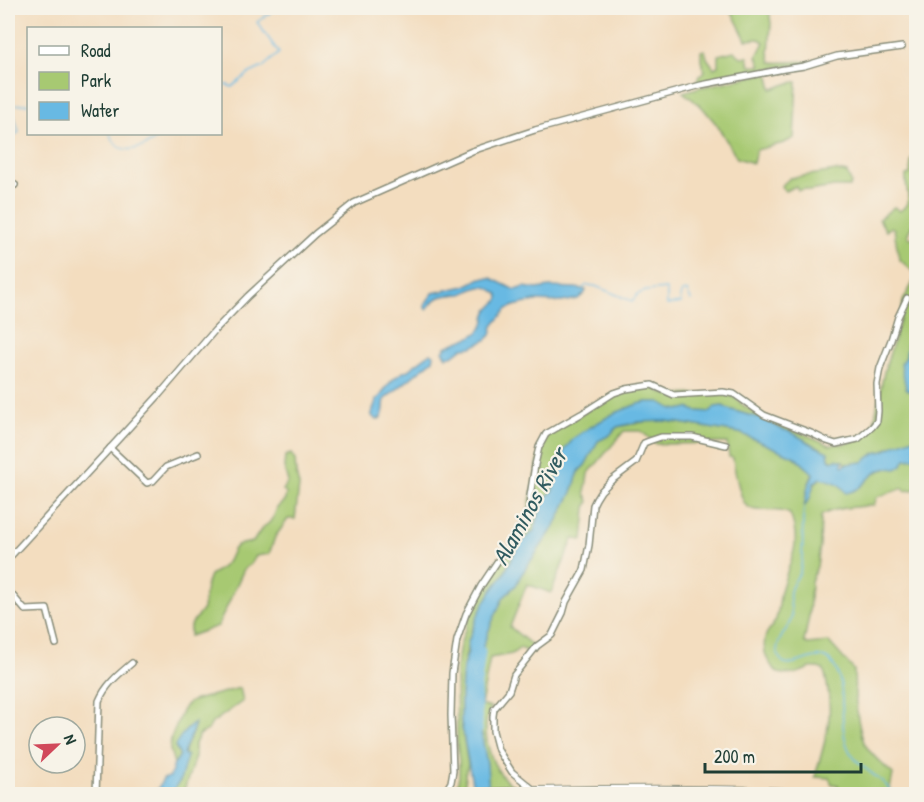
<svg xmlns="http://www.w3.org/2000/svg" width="924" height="802" viewBox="0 0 924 802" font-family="'Patrick Hand',sans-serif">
<rect width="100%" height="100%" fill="#f7f3e8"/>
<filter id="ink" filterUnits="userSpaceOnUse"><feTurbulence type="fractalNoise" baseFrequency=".0167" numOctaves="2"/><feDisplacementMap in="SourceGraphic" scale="12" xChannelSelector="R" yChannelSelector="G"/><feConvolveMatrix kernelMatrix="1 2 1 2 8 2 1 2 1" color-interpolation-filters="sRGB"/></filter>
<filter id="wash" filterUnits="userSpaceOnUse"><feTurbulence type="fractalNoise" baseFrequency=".008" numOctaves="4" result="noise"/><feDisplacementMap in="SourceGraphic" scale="24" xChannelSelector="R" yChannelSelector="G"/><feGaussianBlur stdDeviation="1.35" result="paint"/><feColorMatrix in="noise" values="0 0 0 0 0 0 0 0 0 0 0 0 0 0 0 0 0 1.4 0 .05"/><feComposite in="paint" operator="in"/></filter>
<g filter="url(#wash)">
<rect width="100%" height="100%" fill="#f3ddbf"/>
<!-- green -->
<g fill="#a7c972" stroke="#638353" stroke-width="1.5">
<path d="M726 8H769L771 24 769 53 771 62C783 64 795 60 808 62L806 64 763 69 696 84 699 76 705 71 701 61V51L705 50 707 58 714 68 718 66V55L734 51 741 57H748L750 66H761L757 56 764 42 759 39 746 40 733 14Z"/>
<path d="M768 73 772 89C781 87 787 82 797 82L794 138 784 143 756 150 753 163 737 158 717 125 702 107 683 92 697 88Z"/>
<path d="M916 143V218L908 233V237L916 239V274L899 259 894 229 891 227 886 231 879 219 894 207 900 211C915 200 904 190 906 175L910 174 911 162 916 151Z"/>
<path d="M836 171 847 173 851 182 850 187H834L809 191 806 189 798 190 796 186 785 191 781 186 790 178Z"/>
<path d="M916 277V309L908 338 906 357V388L916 396V437L886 449 884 451 875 453 863 462 847 464 843 461H832L821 448 815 446 791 432 781 429 766 420 728 409 723 406 715 407 711 412 696 411 688 408 678 410 670 408 660 402H646L635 405 613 414 574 438 558 468 557 479 552 492 544 499 534 531 518 546 504 574 484 603 471 632 463 667 461 696V722L468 765 465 774V785H457L459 777V762L457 742 456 669 460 645 470 615 483 589 507 550 526 522 541 446 547 435 596 405 623 391 650 387 668 395 725 393 735 398 744 406 757 414 830 445 849 443 873 428 884 372 901 317 903 301Z"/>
<path d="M648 421H667L740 433 795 457 813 473 808 486 805 505C812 495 810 486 821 478L836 481 842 486 860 487C876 471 878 469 901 466L906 459 916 458V489L905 491 903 488 877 497 874 505C860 507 833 507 821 516L820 546 817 566 811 582 809 616 804 642 807 644 829 642 854 670C854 689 857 730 866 746 873 757 884 766 893 774L889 793 838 792V785L832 784 829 778 815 777C819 762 824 747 827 731 832 711 829 690 824 670 810 664 807 671 794 674 789 675 783 674 778 673 767 663 761 651 766 635 768 630 774 625 776 619 779 611 779 600 781 591 789 561 803 546 790 514 780 509 769 511 758 510 754 510 748 508 745 504 740 497 734 468 733 458L729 457 727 443 656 444 641 431H624L588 474 585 493 589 501 586 508 583 540 573 539 551 593 527 584 510 627 533 646 527 651 520 648 512 654 490 658 481 705 491 708C480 727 489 760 502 776 506 781 512 785 517 788L488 789 487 764 480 727 476 717 474 702 477 668 480 654 492 622 503 598 516 585 521 575 554 527 572 492 579 471 585 465 598 441 610 435 617 427Z"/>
<path d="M291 454 295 460 296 474 299 486 295 519H288L275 537 269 554 256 556 251 564 244 569 218 626 190 636V626L203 609 206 586 210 575 220 569 228 561 233 550 237 545 253 542 262 528 269 523 274 516 277 508 285 500 286 493 283 490 288 482 284 467 285 456Z"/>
<path d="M240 688 243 701 212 723 208 730 199 735 195 744V757L183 794H173L175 786 180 781 186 756 183 755C187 744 192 735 195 724L175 746 180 755 174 764 170 750 171 738 182 711 186 705 192 701Z"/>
</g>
<!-- water -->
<g fill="#68b9e3" stroke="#447b8c" stroke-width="1.5">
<path d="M481 278H491L515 290 524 287 537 289 550 287 576 288 586 290 585 293 578 299 562 302 535 301 514 306 507 309 493 326 491 335 486 340 472 347 463 348 454 355 447 357 443 351 446 347C458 340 476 339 483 326 486 322 484 317 487 312 490 307 496 304 499 298L498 294C495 292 489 287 485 287 477 285 469 292 461 294 444 296 439 293 427 309L425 308V304L433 293 465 286Z"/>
<path d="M916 309V396L906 388 901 364 906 357 908 338Z"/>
<path d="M431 353 434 355 433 360 385 399C383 407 386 418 376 420L372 416C371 410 375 407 376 400 381 397 382 394 385 389 391 380 400 373 408 370Z"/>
<path d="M646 402H660L670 408 678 410 688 408 696 411 711 412 715 407 723 406 728 409 766 420 781 429 791 432 815 446 828 452 829 459 832 461 836 459 843 461 842 465 843 466 847 464 863 462 875 453 884 451 895 445 916 437V458L906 459 901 466 896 469C871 463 867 491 846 493 840 482 832 481 820 478L814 483 810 498 804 507 808 486 813 476V473L795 457 740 433 667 421 638 422 617 427 610 435 598 441 585 465 579 471 572 492 554 527 521 575 516 585 503 598 492 622 480 654 477 668 474 702 476 717 480 726 487 764 489 794H474L461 722V696L463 667 468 652V642L478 615 490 593 504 574 518 546 534 531 544 499 552 492 557 479 559 461 566 448 574 438 592 426 613 414 635 405Z"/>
<path d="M195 723C192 734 187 743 183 754L187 756 180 781 175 787 173 794H155L163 779 170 777 174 764 180 756 175 746C180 736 185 729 195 723Z"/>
</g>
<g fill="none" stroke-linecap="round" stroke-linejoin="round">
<!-- stream -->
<g stroke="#68b9e3" stroke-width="1.5">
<path d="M220 86 227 85 232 87 248 74 263 67 279 53 257 22 277 8"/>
<path d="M110 134C112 138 114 143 118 146 131 155 152 144 162 134"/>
<path d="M8 139 19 132 11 105 28 104"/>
<path d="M583 288 587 285 595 286 632 301 638 294 646 291 666 289 667 294V305L681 303 680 297 682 292 687 291 691 300"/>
<path d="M804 507C801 526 805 552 800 571 798 578 791 584 790 592 788 601 793 610 791 619 788 631 772 643 779 657 788 677 817 644 832 663 849 684 837 722 848 748 854 762 868 770 880 780 881 780 886 785 887 786 889 788 889 792 890 794"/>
</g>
<!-- river -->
<path stroke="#68b9e3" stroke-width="9" d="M478 730 476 690 481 651"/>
</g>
</g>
<g filter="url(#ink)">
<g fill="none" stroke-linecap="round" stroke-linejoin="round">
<defs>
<g id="street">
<path d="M8 181 15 185"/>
<path d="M110 448 147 483 153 481 166 467 198 454"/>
<path d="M8 559 159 395 215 330 248 296 315 234 354 203 472 151 535 130 701 85 784 69 804 66 837 56 902 47"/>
<path d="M8 590 25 610 47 609 56 644"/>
<path d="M534 790 512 772 498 750 493 731V716L494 709 509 691 514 675 537 646 552 635 563 613 566 602 584 570 589 545 593 505 596 499 601 491 612 480 636 462 644 443 649 441 661 437H692L726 445"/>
<path d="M96 794 99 701C106 684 119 674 132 663"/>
<path d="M444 794 451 782 453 771 451 715 452 673 457 640 466 614 481 586 529 514 530 496 535 465 539 447 546 434 581 414 614 393 626 389 652 385 674 395 723 392 734 394 764 415 811 433 827 441 836 444 858 439 872 427 877 421 878 411 877 384 880 368 891 340 898 317 907 298"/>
</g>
<path id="primary" d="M446 794C477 794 507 791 538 791 632 789 730 788 824 794"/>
</defs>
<!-- street casing -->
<use href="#street" stroke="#898d7a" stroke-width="8"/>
<!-- primary casing -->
<use href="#primary" stroke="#898d7a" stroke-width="10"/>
<!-- street -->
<use href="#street" stroke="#fff" stroke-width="5"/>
<!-- primary -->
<use href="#primary" stroke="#fff" stroke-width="8"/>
</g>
</g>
<g text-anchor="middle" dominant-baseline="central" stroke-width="4.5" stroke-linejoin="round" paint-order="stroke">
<!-- water labels -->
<g font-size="24" font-style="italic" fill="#315c60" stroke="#f7f3e8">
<text transform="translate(529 506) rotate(-61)">Alaminos River</text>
</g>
</g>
<!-- margin -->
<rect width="924" height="802" fill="none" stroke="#f7f3e8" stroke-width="30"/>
<!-- legend -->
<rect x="27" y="27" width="195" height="108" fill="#f7f3e8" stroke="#a1aaa0" stroke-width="1.5"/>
<rect x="39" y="46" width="30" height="9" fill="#ffffff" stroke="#a1aaa0" stroke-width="1.5"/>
<text x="81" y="57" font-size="18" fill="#1f3d34">Road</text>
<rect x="39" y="72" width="30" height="18" fill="#a7c972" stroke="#a1aaa0" stroke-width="1.5"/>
<text x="81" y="87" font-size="18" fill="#1f3d34">Park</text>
<rect x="39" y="102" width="30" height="18" fill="#68b9e3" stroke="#a1aaa0" stroke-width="1.5"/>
<text x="81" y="117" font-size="18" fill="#1f3d34">Water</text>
<!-- north arrow -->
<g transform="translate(57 745) rotate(67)"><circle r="28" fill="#f7f3e8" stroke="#a1aaa0" stroke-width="1.5"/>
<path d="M0-4.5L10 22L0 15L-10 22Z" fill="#d1495b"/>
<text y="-9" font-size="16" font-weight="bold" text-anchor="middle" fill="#1f3d34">N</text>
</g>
<!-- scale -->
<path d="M705 763v9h156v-9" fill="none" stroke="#1f3d34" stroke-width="3"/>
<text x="714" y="763" font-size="18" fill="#1f3d34" stroke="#f7f3e8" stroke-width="4.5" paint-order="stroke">200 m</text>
</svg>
